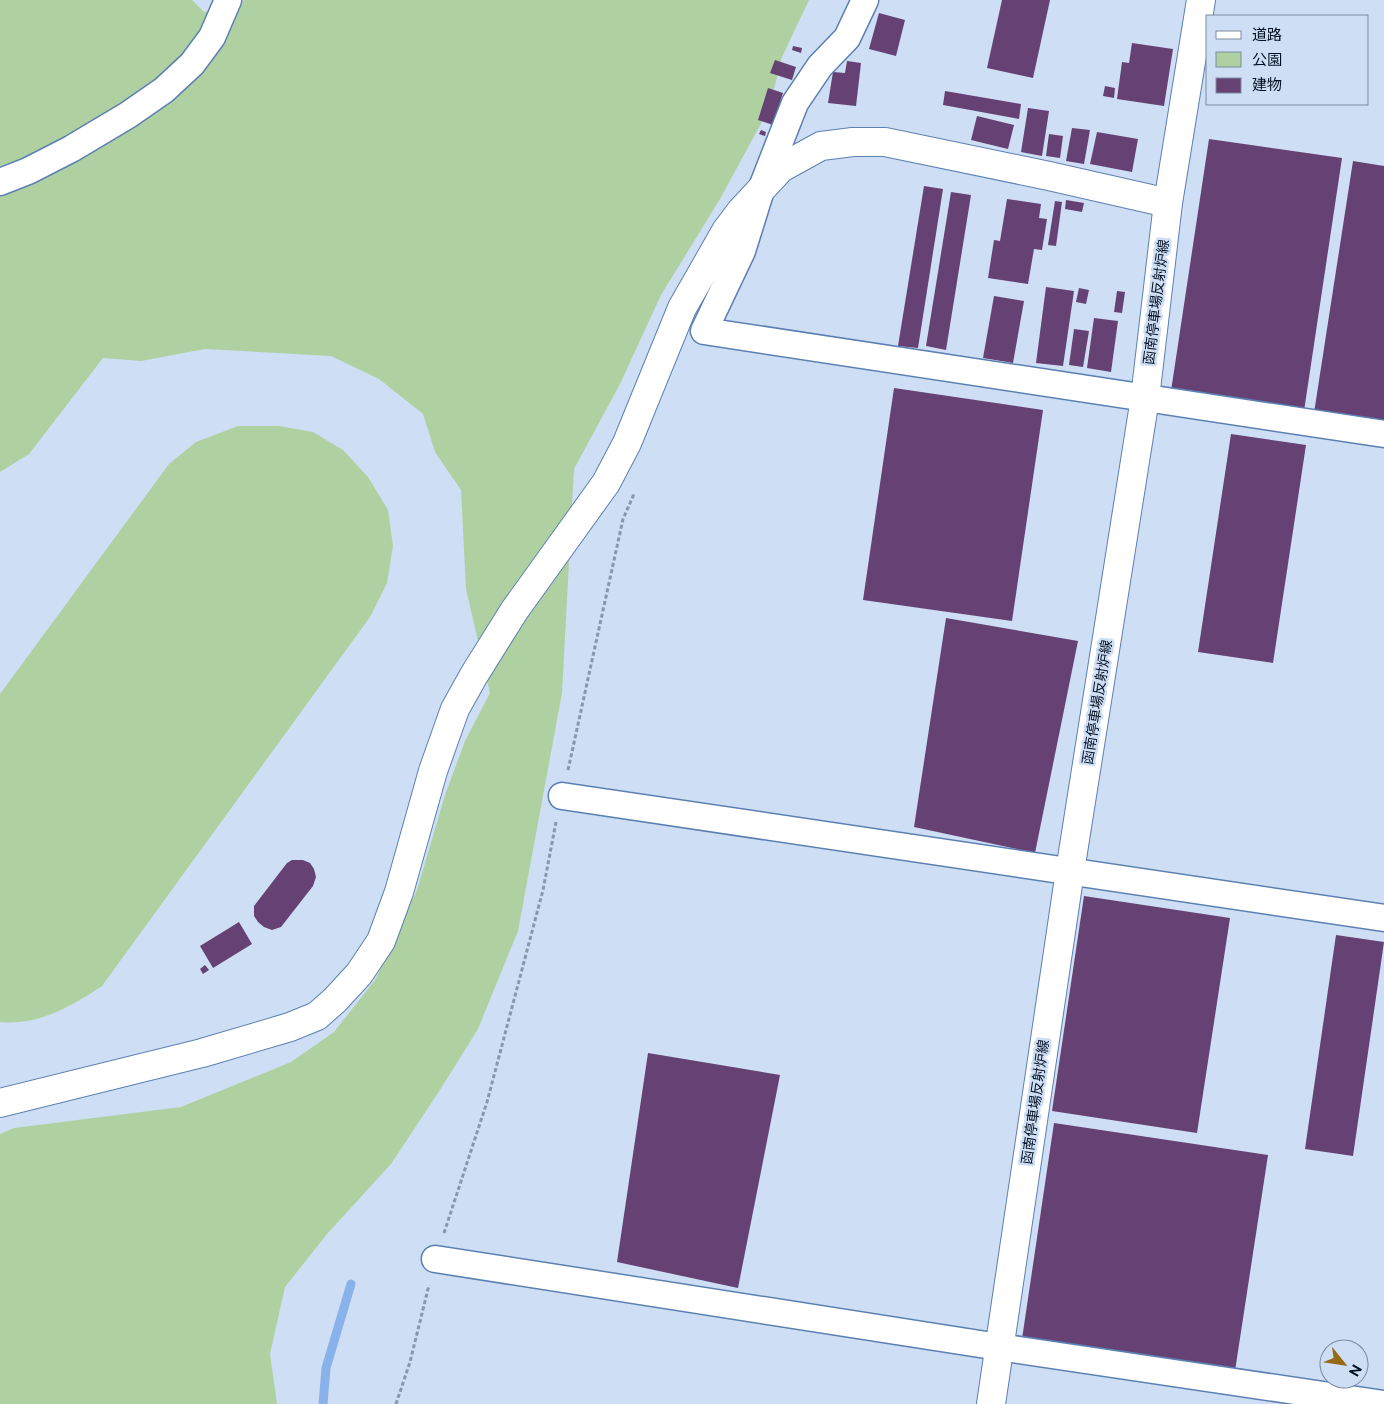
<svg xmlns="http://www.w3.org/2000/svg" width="1384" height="1404" viewBox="0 0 1384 1404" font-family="'Public Sans','Noto Sans JP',sans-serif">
<rect width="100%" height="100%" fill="#cedef4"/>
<!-- green -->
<g fill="#afd1a1">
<path d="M0 0H192L204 12 240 7 244 0H809L782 57 774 89 764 118 720 199 661 295 620 384 574 469 562 693 518 931 478 1029 438 1093 391 1164 327 1234 285 1287 270 1354 277 1404H0V1134L14 1128 181 1107 291 1062 334 1032 375 980 417 890 445 795 465 741 490 693 466 589 461 490 435 452 423 414 379 379 331 356 205 349 141 361 103 358 29 454 0 472Z"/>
<path d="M238 426H279L313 432 343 450 368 477 388 510 393 546 387 583 370 617 102 986C72 1006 38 1026 0 1022V694L169 464 196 442Z"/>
</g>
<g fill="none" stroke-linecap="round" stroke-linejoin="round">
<!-- stream -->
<path stroke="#89b2ea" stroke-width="9" d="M323 1404 326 1368 351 1284"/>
</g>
<!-- building -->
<g fill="#664174">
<path d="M1002 0H1050L1033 78 987 68Z"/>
<path d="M879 13 905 20 896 56 869 49Z"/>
<path d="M1132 43 1173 49 1164 106 1117 99 1122 62 1129 63Z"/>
<path d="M793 46 802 48 801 53 792 50Z"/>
<path d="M775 60 796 67 792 80 770 73Z"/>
<path d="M847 61 861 63 856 106 828 103 833 72 845 73Z"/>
<path d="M1105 86 1115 88 1114 98 1103 96Z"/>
<path d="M768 88 783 93 773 125 758 120Z"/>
<path d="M945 91 1021 104 1019 119 943 105Z"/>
<path d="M1028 108 1049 111 1042 156 1021 152Z"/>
<path d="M977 116 1014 125 1008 149 971 140Z"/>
<path d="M1072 128 1090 130 1084 164 1066 161Z"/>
<path d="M761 130 766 132 765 136 759 134Z"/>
<path d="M1097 132 1138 139 1132 172 1090 164Z"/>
<path d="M1049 134 1063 136 1060 158 1046 156Z"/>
<path d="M1209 139 1342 158 1304 411 1171 391Z"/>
<path d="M1353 161 1384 166V424L1314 413Z"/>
<path d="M924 186 943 189 918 348 898 346Z"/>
<path d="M951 192 971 195 946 350 926 346Z"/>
<path d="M1007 199 1041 204 1039 218 1047 219 1042 250 1034 249 1028 284 988 278 994 240 1000 241Z"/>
<path d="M1066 200 1084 203 1082 212 1065 209Z"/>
<path d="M1055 201 1062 202 1056 246 1048 245Z"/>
<path d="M1046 287 1074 291 1063 366 1036 363Z"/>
<path d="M1079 288 1089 290 1086 304 1076 302Z"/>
<path d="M1117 291 1125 292 1122 313 1114 312Z"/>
<path d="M994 296 1024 301 1013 363 983 358Z"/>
<path d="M1094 318 1118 321 1111 372 1087 368Z"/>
<path d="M1074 329 1089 331 1083 367 1069 365Z"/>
<path d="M894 388 1043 410 1012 621 863 600Z"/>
<path d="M1231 434 1306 445 1273 663 1198 652Z"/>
<path d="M946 618 1078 641 1035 853 914 827Z"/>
<path d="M292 860H303L310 863 314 869 316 877 313 886 281 927 272 930 264 927 258 922 254 916V906L287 863Z"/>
<path d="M1084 896 1230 918 1197 1133 1052 1111Z"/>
<path d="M239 922 252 944 213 968 200 946Z"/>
<path d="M1336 935 1384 942 1353 1156 1305 1149Z"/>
<path d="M205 965 209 970 203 974 200 969Z"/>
<path d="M648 1053 780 1075 738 1288 617 1262Z"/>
<path d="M1054 1123 1268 1155 1235 1371 1022 1339Z"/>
</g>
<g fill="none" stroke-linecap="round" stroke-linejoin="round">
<defs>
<g id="minor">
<path d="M865 0 847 38 820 66 795 103 761 190 742 251 704 331 1384 434"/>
<path d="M0 182 28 171 71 149 128 115 164 90 192 64 212 37 228 0"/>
<path d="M562 796 1384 918"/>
<path d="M435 1259 999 1347 1383 1404"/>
</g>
<path id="tertiary" d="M0 1103 202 1053 290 1027 317 1016 335 1000 359 974 381 941 399 892 433 771 455 709 474 675 514 611 606 483 627 443 682 308 726 231 741 211 781 168 821 146 853 142H885L1049 176 1168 203"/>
<path id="secondary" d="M991 1404 1070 871 1145 398 1168 203 1201 0"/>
</defs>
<!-- minor casing -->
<use href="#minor" stroke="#5c80b2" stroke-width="29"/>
<!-- tertiary casing -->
<use href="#tertiary" stroke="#5c80b2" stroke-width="30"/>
<!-- secondary casing -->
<use href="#secondary" stroke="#5c80b2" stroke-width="30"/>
<!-- path -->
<g stroke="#8997ac" stroke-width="3" stroke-dasharray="4 2.5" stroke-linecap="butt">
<path d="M568 770 623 519 634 494"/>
<path d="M444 1233 487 1102 543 890 556 822"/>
<path d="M396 1404 410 1362 429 1285"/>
</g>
<!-- minor -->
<use href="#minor" stroke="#fff" stroke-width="26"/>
<!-- tertiary -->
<use href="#tertiary" stroke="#fff" stroke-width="28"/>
<!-- secondary -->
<use href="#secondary" stroke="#fff" stroke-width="28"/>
</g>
<g text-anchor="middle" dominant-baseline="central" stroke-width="5" stroke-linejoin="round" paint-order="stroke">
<!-- street labels -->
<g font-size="14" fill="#030f22" stroke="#cedef4">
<text transform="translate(1156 302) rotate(-83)">函南停車場反射炉線</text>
<text transform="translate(1097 702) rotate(-81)">函南停車場反射炉線</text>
<text transform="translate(1035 1102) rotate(-82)">函南停車場反射炉線</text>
</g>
</g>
<!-- legend -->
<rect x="1206" y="15" width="162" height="90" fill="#cedef4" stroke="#7d8ba0"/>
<rect x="1216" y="31" width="25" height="8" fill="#ffffff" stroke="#7d8ba0"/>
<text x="1252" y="40" font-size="15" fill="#030f22">道路</text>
<rect x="1216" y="52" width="25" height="15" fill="#afd1a1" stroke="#7d8ba0"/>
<text x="1252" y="65" font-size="15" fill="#030f22">公園</text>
<rect x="1216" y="78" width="25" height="15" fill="#664174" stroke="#7d8ba0"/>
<text x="1252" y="90" font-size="15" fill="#030f22">建物</text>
<!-- north arrow -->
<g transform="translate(1344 1364) rotate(120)"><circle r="24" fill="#cedef4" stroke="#7d8ba0"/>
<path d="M0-4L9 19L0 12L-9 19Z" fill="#966917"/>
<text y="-8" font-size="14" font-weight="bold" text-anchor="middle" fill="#030f22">N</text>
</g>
</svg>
